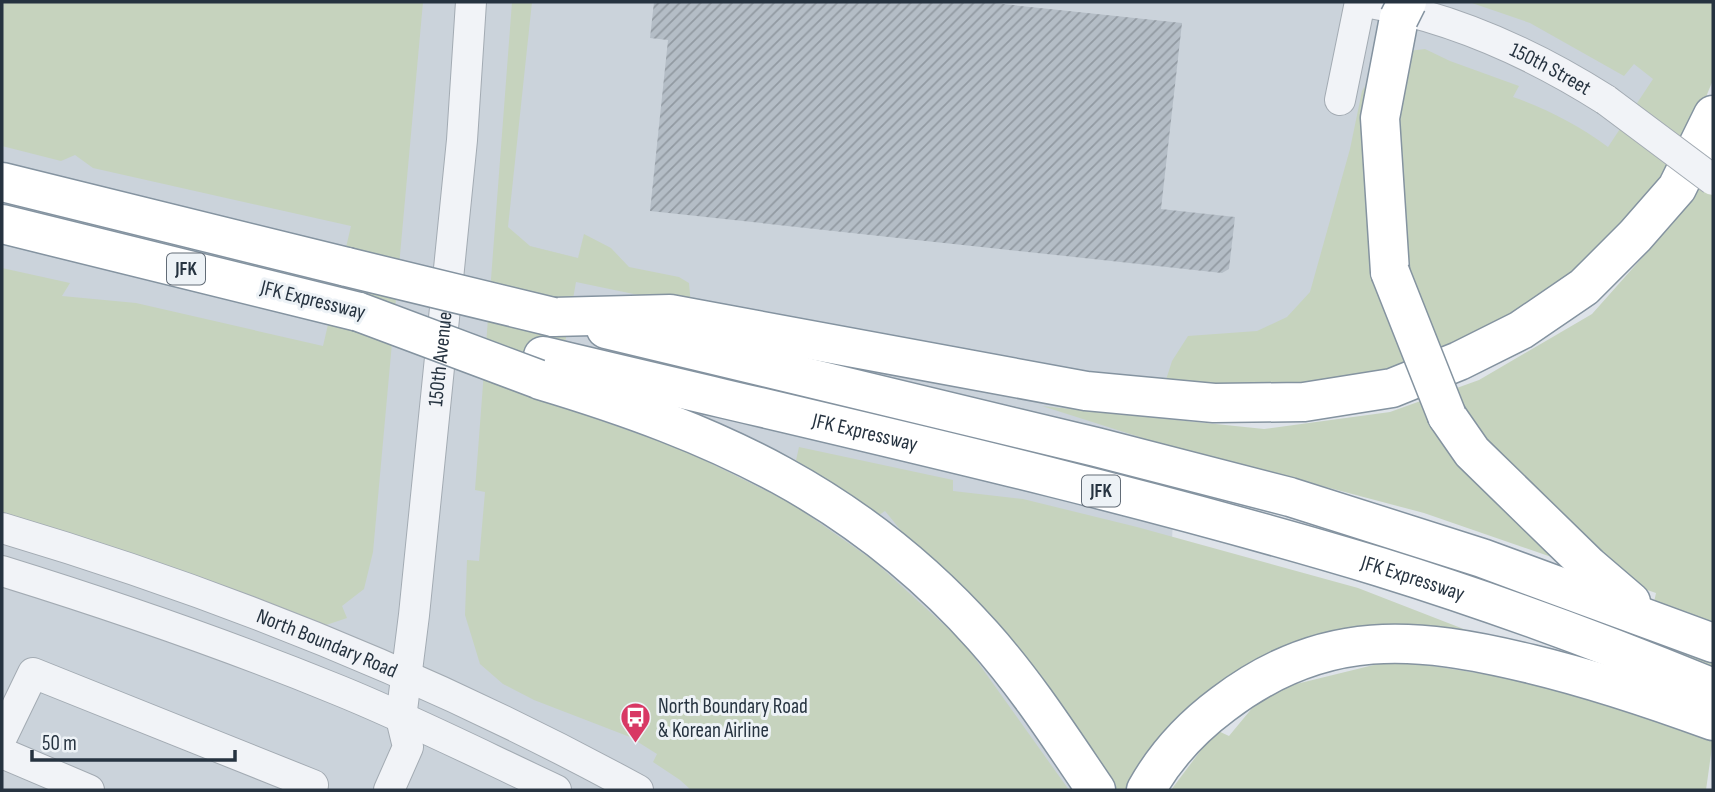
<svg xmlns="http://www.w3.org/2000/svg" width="1715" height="792" viewBox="0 0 1715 792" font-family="'Sofia Sans Condensed',sans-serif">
<defs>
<pattern id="building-hatch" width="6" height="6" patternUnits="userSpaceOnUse" patternTransform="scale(1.75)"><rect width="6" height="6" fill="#b4bdc6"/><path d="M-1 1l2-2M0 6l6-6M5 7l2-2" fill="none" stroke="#929aa2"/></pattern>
</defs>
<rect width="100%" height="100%" fill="#dee3e9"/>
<!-- built -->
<path fill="#cbd3db" d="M2 2H1686L1707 21 1600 199 1179 382 1161 790H2Z"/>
<!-- green -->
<g fill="#c6d3be">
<path d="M2 2H423L373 552 364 589 342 606 347 618 326 625 290 617 2 516V268L70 283 62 296 136 303 323 346 351 226 93 168 75 155 61 161 2 146Z"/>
<path d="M512 2H532L508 227 530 246 578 258 584 234 611 248 629 267 679 277 689 283 691 306 576 282 554 404 684 450 791 503 874 561 964 643 1069 790H691L680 780 653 762 657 754 630 737 534 700 503 684 480 664 465 615 467 560 479 561 485 492 475 490Z"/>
<path d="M1469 2H1713V80L1703 104 1654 192 1594 266 1518 322 1363 387 1164 386 1172 361 1188 336 1257 331 1287 317 1310 292 1350 149 1362 91 1378 66 1400 52 1425 49 1450 61 1519 86 1513 97C1547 109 1578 125 1608 147L1653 79 1634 64 1624 76 1530 23Z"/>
<path d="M1713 148V740L1706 790H1171L1216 730 1229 736 1253 707 1284 687 1394 660 1516 679 1630 712 1656 593 1424 513 1152 441 1042 406 1264 429 1390 412 1479 380 1592 314 1673 223Z"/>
<path d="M799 447 953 480V491L1023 499 1137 527 1358 588 1479 635 1300 647 1132 790H1087L912 544 885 511 876 517 795 465Z"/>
</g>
<!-- building -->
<path fill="url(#building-hatch)" d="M654 2H984L1182 23 1161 209 1235 217 1229 269 1222 273 650 211 668 40 650 38Z"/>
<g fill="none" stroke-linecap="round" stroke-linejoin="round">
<defs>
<g id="minor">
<path id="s1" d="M1365 2C1452 17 1532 53 1606 100"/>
<path d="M1340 100 1360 2"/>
<path id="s2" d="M2 528C221 593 437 680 638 790"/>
<path d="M2 571C115 606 228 645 338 690 412 720 483 756 556 790"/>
<path d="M2 737 33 673 313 785 311 790"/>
<path d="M2 753 89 790"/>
<path id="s3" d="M389 790 408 747 401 718 414 615 462 140 471 2"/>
</g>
<g id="highway">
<path d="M2 182 347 267"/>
<path d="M2 224 359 312"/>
<path d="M1390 272 1380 118 1399 18"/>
<path d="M553 317 670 314 1086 391 1214 403 1304 402 1392 388 1459 361 1521 330 1584 287 1635 236 1677 188 1713 115"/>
<path d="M606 329 1096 447 1290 497 1482 558 1713 643"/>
<path id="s4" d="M543 356C823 423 1105 484 1380 567 1493 602 1604 643 1713 688"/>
<path d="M540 380C717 433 858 496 983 636 1026 684 1060 737 1096 790"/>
<path d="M1447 416 1472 452 1589 566 1631 602"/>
<path d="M1146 790C1165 756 1192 727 1223 704 1324 627 1416 636 1531 664 1593 679 1653 699 1713 721"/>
</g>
</defs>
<!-- minor casing -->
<use href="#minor" stroke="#a3abb3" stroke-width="32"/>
<!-- highway casing -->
<use href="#highway" stroke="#8493a0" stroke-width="41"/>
<!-- minor -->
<use href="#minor" stroke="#f1f3f7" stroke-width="30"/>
<!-- highway -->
<use href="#highway" stroke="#fff" stroke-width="38"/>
<defs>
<path id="minor-bridge" d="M1606 100 1713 180"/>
<g id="highway-bridge">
<path d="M1399 18 1407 2"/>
<path d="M347 267 553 317"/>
<path d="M1390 272 1447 416"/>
<path d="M359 312 538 379"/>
</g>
</defs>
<!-- minor-bridge casing -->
<use href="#minor-bridge" stroke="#a3abb3" stroke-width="32" stroke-linecap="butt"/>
<!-- highway-bridge casing -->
<use href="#highway-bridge" stroke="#8493a0" stroke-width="41" stroke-linecap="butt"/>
<!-- minor-bridge -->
<use href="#minor-bridge" stroke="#f1f3f7" stroke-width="30"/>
<!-- highway-bridge -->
<use href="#highway-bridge" stroke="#fff" stroke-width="38"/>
</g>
<!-- icons -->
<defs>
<symbol id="bus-pin" viewBox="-11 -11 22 30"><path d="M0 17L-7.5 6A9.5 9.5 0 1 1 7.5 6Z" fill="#d83864" stroke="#edf2f6"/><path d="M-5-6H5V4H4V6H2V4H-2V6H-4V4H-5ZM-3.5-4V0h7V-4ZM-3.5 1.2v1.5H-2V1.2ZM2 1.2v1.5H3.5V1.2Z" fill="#fff"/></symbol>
</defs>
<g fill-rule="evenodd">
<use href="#bus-pin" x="618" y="700" width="35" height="47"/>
</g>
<g text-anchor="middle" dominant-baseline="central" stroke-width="6" stroke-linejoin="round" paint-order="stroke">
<!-- shield labels -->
<g fill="#edf2f6" stroke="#626c77" stroke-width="2">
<rect x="167" y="253.5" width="38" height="31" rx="5"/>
<rect x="1082" y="475.5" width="38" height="31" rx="5"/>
</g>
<g font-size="19" font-weight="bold" fill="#263340">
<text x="186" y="269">JFK</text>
<text x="1101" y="491">JFK</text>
</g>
<!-- street labels -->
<g font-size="21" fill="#263340" stroke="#edf2f6">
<text stroke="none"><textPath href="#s1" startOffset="198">150th Street</textPath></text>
<text transform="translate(313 300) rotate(14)">JFK Expressway</text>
<text stroke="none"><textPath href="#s3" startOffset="438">150th Avenue</textPath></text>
<text stroke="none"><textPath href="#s4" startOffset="331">JFK Expressway</textPath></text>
<text stroke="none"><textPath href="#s4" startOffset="898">JFK Expressway</textPath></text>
<text stroke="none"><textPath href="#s2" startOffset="345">North Boundary Road</textPath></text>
</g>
<!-- poi labels -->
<g font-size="21" fill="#263340" stroke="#edf2f6" text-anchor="start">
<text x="658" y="706">North Boundary Road<tspan x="658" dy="24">&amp; Korean Airline</tspan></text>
</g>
</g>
<!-- border -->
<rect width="1715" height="792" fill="none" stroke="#263340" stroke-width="7"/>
<!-- scale -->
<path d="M32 750v10h203v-10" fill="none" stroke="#263340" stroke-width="3.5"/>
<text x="42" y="750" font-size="21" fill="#263340" stroke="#edf2f6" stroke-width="5" paint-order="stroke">50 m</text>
</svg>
